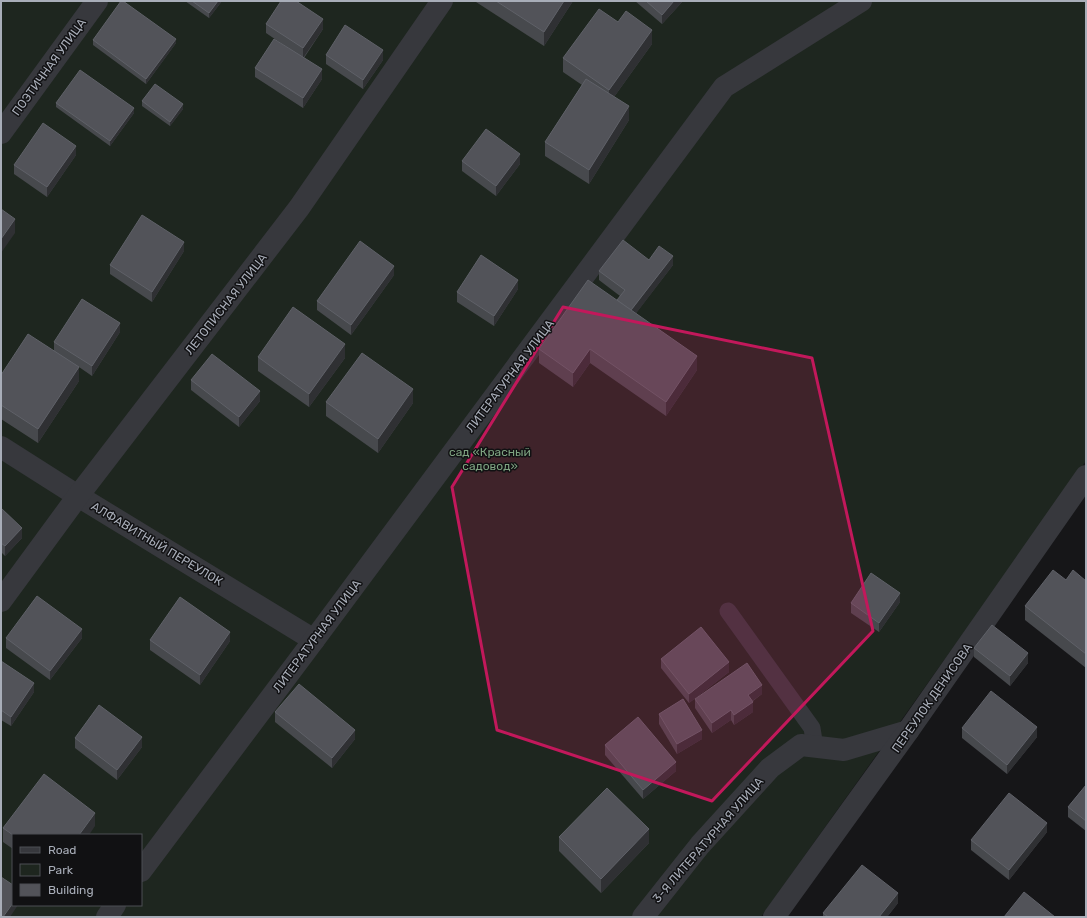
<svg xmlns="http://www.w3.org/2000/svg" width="1087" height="918" viewBox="0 0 1087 918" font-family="Rubik,sans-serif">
<rect width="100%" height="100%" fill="#161618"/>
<!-- green -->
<path fill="#1e261f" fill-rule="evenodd" d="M1 1H1086V461L761 917H1ZM13 835H141V905H13Z"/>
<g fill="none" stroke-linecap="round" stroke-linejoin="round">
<!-- lane -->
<path stroke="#37383d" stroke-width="17" d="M728 611 812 728 815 747"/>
<!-- street -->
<g stroke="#37383d" stroke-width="22">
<path d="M1 133 97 1"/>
<path d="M1 447 78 496 314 640"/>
<path d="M1 601 78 496 299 208 442 1"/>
<path d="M141 871 314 640 724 87 861 1"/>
<path d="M107 917 115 905"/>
<path d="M643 917 700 845 770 768 801 745 844 750 908 731"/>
<path d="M774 917 908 731 1086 476"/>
</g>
</g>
<!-- wall -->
<g fill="#47494d">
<path d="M185 1H222L209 18Z"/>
<path d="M476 1H573L544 46 476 2Z"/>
<path d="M635 1H683L662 24Z"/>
<path d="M618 22 652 44 614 97 629 120 589 184 545 156V142L582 85 563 72V58Z"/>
<path d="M266 24 323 29 304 58 322 79 303 108 255 77V68L291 50 266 33Z"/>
<path d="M93 40 176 43 146 84 93 45Z"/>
<path d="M326 55 383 60 363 89 326 64Z"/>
<path d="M142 101 183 109 170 126 142 106Z"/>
<path d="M56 103 134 113 110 146 56 107Z"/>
<path d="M76 155 47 197 14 174V165Z"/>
<path d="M462 161 520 164 496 196 462 171Z"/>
<path d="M184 251 152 302 110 274V265Z"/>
<path d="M649 260 673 265 636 313 697 370 666 416 590 363 573 387 539 363V349L617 301 620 296 599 280V271Z"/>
<path d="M394 275 351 335 317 310V301Z"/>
<path d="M518 289 494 326 457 302V292Z"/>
<path d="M120 332 92 376 79 367V381L38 443 1 419V375L54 351V342Z"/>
<path d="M258 357 345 358 309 407 258 371Z"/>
<path d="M191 380 260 401 239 427 191 390Z"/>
<path d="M326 402 413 403 378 453 326 416Z"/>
<path d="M1 508 22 538 5 556 1 552Z"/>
<path d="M1066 580 1086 581V668L1025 620V606Z"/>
<path d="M900 602 879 632 851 613V603Z"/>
<path d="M6 638H82L50 680 6 648Z"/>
<path d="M150 640 230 641 200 685 150 650Z"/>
<path d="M974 648 1028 663 1010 686 974 657Z"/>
<path d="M661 659 729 672 689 703 661 668Z"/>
<path d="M1 661 34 692 11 726 1 720Z"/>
<path d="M762 694 753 701V712L734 725 731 720 712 733 695 708V699Z"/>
<path d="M275 712 355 739 332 768 275 722Z"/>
<path d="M659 714 702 739 677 754 659 724Z"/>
<path d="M962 728 1037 737 1007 774 962 738Z"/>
<path d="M75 738 142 747 117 780 75 748Z"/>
<path d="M605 745 676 771 643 799 605 755Z"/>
<path d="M1086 785V831L1068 817V807Z"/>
<path d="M95 826 13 835V849L3 842V828Z"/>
<path d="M1047 832 1009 880 971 850V840Z"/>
<path d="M559 837 649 843 601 893 559 851Z"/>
<path d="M898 903 887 917H823V913Z"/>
</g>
<!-- shaded-wall -->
<g fill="#2f3033">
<path d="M218 1H222L209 18V13Z"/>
<path d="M564 1H573L544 46V32Z"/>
<path d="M674 1H683L662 24V15Z"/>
<path d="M323 19V29L303 58V48Z"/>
<path d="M652 30V44L609 104V90Z"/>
<path d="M176 39V43L146 84V79Z"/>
<path d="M383 50V60L363 89V80Z"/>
<path d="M322 69V79L303 108V98Z"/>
<path d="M183 104V109L170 126V122Z"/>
<path d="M629 106V120L589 184V170Z"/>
<path d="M134 108V113L110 146V141Z"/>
<path d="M76 146V155L47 197V187Z"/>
<path d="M520 154V164L496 196V186Z"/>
<path d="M15 219V233L1 253V239Z"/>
<path d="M184 242V251L152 302V292Z"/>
<path d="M673 256V265L631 320V311Z"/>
<path d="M394 266V275L351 335V325Z"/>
<path d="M518 280V289L494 326V316Z"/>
<path d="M120 323V332L92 376V366Z"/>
<path d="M345 344V358L309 407V394Z"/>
<path d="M590 349V363L573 387V373Z"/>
<path d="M697 356V370L666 416V402Z"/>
<path d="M79 367V381L38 443V429Z"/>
<path d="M413 389V403L378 453V439Z"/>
<path d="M260 391V401L239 427V417Z"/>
<path d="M22 528V538L5 556V546Z"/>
<path d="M900 593V602L879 632V623Z"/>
<path d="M82 629V638L50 680V671Z"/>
<path d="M230 632V641L200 685V675Z"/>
<path d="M1028 653V663L1010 686V676Z"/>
<path d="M729 662V672L689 703V694Z"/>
<path d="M34 683V692L11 726V717Z"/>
<path d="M762 685V694L748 704V695Z"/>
<path d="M753 702V712L734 725V715Z"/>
<path d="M731 710V720L712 733V723Z"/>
<path d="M1037 727V737L1007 774V765Z"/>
<path d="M355 730V739L332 768V758Z"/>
<path d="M702 730V739L677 754V744Z"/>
<path d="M142 737V747L117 780V770Z"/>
<path d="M676 762V771L643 799V790Z"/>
<path d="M95 813V826L89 835H79Z"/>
<path d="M1047 823V832L1009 880V870Z"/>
<path d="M649 829V843L601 893V879Z"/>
<path d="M898 893V903L887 917H879Z"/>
<path d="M13 903V905H18L10 917H3Z"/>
</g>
<!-- building -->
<g fill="#525359" stroke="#5f6168">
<path d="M121 1H123L176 39 146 79 93 40Z"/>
<path d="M192 1H218L209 13Z"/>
<path d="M281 1H296L323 19 303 48 266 24Z"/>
<path d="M496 1H564L544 32Z"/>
<path d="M646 1H674L662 15Z"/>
<path d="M599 9 618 22 626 11 652 30 609 90 563 58Z"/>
<path d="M345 25 383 50 363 80 326 55Z"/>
<path d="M274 39 322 69 303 98 255 68Z"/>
<path d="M80 70 134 108 110 141 56 103Z"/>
<path d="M586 79 629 106 589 170 545 142Z"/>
<path d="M155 84 183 104 170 122 142 101Z"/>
<path d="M43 123 76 146 47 187 14 165Z"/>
<path d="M486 129 520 154 496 186 462 161Z"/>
<path d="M1 209 15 219 1 239Z"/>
<path d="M142 215 184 242 152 292 110 265Z"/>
<path d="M623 240 649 260 659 246 673 256 631 310 617 300 625 290 599 271Z"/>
<path d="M360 241 394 266 351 325 317 301Z"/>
<path d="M481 255 518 280 494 316 457 292Z"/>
<path d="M588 280 697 356 666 402 590 349 573 373 539 349Z"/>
<path d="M82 299 120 323 92 366 54 342Z"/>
<path d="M293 307 345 344 309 394 258 357Z"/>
<path d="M28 334 79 367 38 429 1 405V375Z"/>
<path d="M362 353 413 389 378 439 326 402Z"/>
<path d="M212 354 260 391 239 417 191 380Z"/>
<path d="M1 508 22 528 5 546 1 543Z"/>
<path d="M1053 570 1066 580 1073 570 1086 581V654L1025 606Z"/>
<path d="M871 573 900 593 879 623 851 603Z"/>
<path d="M37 596 82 629 50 671 6 638Z"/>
<path d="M180 597 230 632 200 675 150 640Z"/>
<path d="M992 625 1028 653 1010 676 974 648Z"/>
<path d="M701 627 729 662 689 694 661 659Z"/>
<path d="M1 661 34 683 11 717 1 710Z"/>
<path d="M747 663 762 685 748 695 753 702 734 715 731 710 712 723 695 699Z"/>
<path d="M299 684 355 730 332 758 275 712Z"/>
<path d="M991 691 1037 727 1007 765 962 728Z"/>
<path d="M683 699 702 730 677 744 659 714Z"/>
<path d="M99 705 142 737 117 770 75 738Z"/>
<path d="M638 717 676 762 643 790 605 745Z"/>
<path d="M44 774 95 813 79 835H13L3 828Z"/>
<path d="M1086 785V821L1068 807Z"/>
<path d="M607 788 649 829 601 879 559 837Z"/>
<path d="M1009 793 1047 823 1009 870 971 840Z"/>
<path d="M862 865 898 893 879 917H828L823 913Z"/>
<path d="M1 877 13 885V903L3 917H1Z"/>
<path d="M1024 892 1055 917H1004Z"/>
</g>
<!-- marked area -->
<path fill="#c2185b" fill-opacity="0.2" stroke="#c2185b" stroke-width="3" stroke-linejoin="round" d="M563 307 812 358 873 631 712 801 497 730 452 487Z"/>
<g text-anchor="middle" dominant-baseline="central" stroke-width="3" stroke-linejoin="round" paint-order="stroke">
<!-- street labels -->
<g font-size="12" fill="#a8adb8" stroke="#111113">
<text transform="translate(49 67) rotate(-54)">ПОЭТИЧНАЯ УЛИЦА</text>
<text transform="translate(226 304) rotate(-52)">ЛЕТОПИСНАЯ УЛИЦА</text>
<text transform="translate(510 376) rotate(-53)">ЛИТЕРАТУРНАЯ УЛИЦА</text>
<text transform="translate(157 544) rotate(31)">АЛФАВИТНЫЙ ПЕРЕУЛОК</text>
<text transform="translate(317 636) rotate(-53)">ЛИТЕРАТУРНАЯ УЛИЦА</text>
<text transform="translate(932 698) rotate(-55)">ПЕРЕУЛОК ДЕНИСОВА</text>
<text transform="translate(708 840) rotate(-49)">3-Я ЛИТЕРАТУРНАЯ УЛИЦА</text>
</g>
<!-- park labels -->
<g font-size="12" fill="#7fa381" stroke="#111113">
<text x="490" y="452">сад «Красный<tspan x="490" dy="14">садовод»</tspan></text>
</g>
</g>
<!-- border -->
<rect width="1087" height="918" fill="none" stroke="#a8adb8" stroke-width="4"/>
<!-- legend -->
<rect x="12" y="834" width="130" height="72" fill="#111113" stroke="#4d4f55"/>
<rect x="20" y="847" width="20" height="6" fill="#37383d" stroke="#4d4f55"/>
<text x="48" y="854" font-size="12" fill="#a8adb8">Road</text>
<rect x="20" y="864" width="20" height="12" fill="#1e261f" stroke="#4d4f55"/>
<text x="48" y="874" font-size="12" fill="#a8adb8">Park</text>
<rect x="20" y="884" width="20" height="12" fill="#525359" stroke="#4d4f55"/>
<text x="48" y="894" font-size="12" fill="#a8adb8">Building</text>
</svg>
